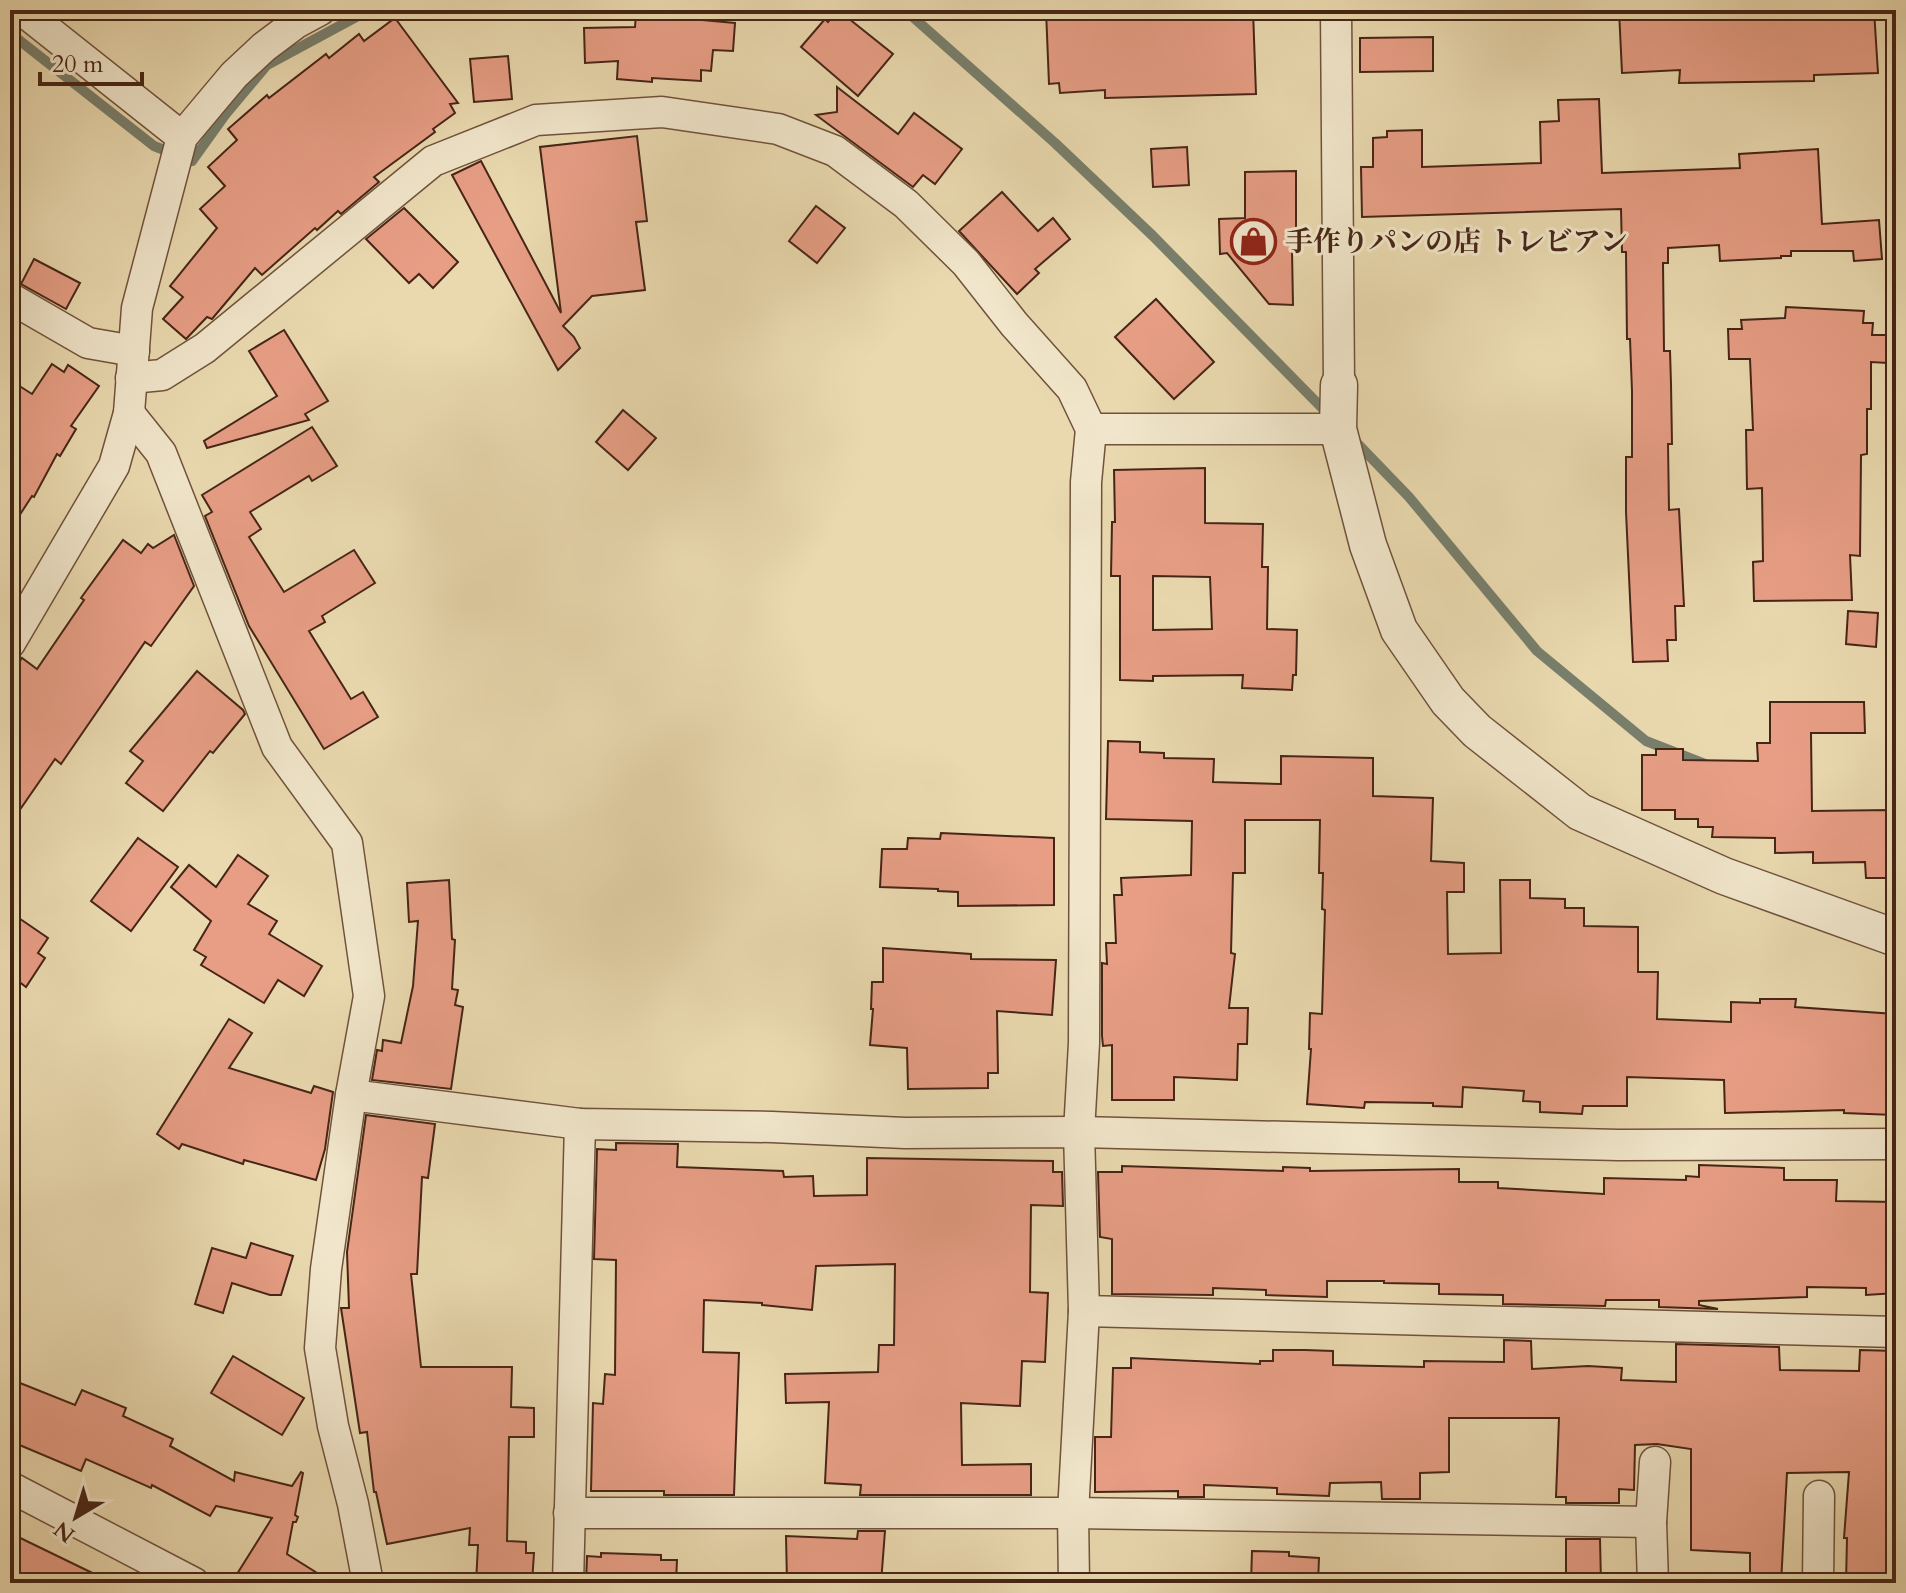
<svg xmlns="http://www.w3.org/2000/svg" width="1906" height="1593" viewBox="0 0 1906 1593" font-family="Cardo,'Noto Serif JP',serif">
<rect width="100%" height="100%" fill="#ead9af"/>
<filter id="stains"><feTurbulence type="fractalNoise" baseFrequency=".0025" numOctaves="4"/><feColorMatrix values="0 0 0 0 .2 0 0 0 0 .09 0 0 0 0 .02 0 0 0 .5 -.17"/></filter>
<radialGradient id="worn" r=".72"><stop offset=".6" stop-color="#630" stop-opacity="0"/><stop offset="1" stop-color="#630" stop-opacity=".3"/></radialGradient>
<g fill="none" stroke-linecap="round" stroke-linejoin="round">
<!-- stream -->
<g stroke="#787f6c" stroke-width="10">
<path d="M905 10 1055 143 1153 236 1329 415"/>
<path d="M10 33 154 146 192 161 225 115 267 65 369 10"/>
<path d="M1354 440 1409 497 1537 651 1646 741 1705 764"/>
</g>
</g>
<!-- building -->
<g fill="#e79e85" stroke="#472516" stroke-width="2" fill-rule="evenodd">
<path d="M838 10 893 54 858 96 801 47 825 19 828 22Z"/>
<path d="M1046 10H1253L1256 94 1105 98V90L1060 93 1059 83 1049 84Z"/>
<path d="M1619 10H1874L1878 73 1814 75V81L1679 83 1680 70 1622 73Z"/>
<path d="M636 14 735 23 733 51 713 50 711 71 701 70V81L652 78V82L617 79 618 61 585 63 584 28 635 27Z"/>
<path d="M395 18 458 103 450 104 455 113 433 129 435 132 374 177 379 182 341 214 338 211 317 230 315 228 262 275 255 268 212 319 207 317 186 339 163 319 183 297 170 286 217 228 200 209 225 186 208 167 237 140 228 129 267 95 269 98 326 54 329 58 359 34 364 41Z"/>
<path d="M1433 37V71L1360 72V38Z"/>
<path d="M508 56 512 99 474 102 470 59Z"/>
<path d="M837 87 898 134 914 113 962 149 935 184 923 175 913 187 816 115 837 112Z"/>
<path d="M1599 99 1602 173 1740 168 1739 154 1818 149 1822 224 1879 220 1882 259 1854 261 1853 251H1791V256H1781V258L1720 261 1719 245 1668 248V263H1663L1664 351H1670L1671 384 1672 444H1668L1669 510 1679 509 1684 606H1675L1676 640H1667L1668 661 1633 662 1626 512V457H1632V391L1630 339H1627L1626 252H1622L1621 209 1362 217 1361 167H1373V138L1387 137V131L1422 130V167L1541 163 1540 122 1559 121 1558 100Z"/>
<path d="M637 136 647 221 636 222 645 290 592 296 563 326 574 337 580 348 558 370 452 175 481 161 561 313 540 147Z"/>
<path d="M1187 147 1189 185 1153 187 1151 149Z"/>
<path d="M1296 171V250L1292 251 1293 305 1269 304 1227 253 1220 254 1219 219 1245 218V172Z"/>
<path d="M1002 192 1038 231 1053 218 1070 239 1035 269 1039 273 1017 294 959 231Z"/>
<path d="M816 206 845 228 817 263 789 241Z"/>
<path d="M404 208 458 262 433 288 419 274 409 283 366 239Z"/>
<path d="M34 259 80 283 66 309 21 284Z"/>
<path d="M1156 299 1214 362 1174 399 1115 337Z"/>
<path d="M1786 307 1864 311 1863 323H1873L1872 335H1889L1888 363 1871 362V409H1867V454L1861 455 1860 556 1850 555 1852 600 1754 601 1753 562 1763 561 1762 488 1747 489 1746 430H1753L1750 359H1729L1728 329H1742L1741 320 1785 318Z"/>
<path d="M284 330 328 401 305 414 309 420 207 448 204 441 277 396 249 351Z"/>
<path d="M52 364 64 372 68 365 99 386 71 426 76 429 60 456 57 454 34 497 32 496 10 530V380L32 394Z"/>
<path d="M623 410 656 438 628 470 596 442Z"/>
<path d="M312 427 337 466 312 481 309 476 250 512 261 529 249 537 284 592 354 550 375 583 322 616 325 622 309 631 351 699 363 692 378 717 324 749 249 626 205 516 212 512 202 495Z"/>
<path d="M1205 468V523L1263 524 1262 567H1268L1267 629 1297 630 1296 675H1293L1292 690 1242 688 1243 675 1153 676V681L1120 680V576H1111L1112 522H1115L1114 470ZM1153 576 1210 577 1212 629 1153 630Z"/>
<path d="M174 535 194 586 151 646 145 642 61 764 55 759 10 824V675L22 658 37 669 84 600 81 598 123 540 141 553 148 544 153 548Z"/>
<path d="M1848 611 1878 613 1876 647 1846 644Z"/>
<path d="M197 671 243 710 245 714 213 753 210 751 163 811 126 783 143 761 130 751Z"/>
<path d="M1770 702H1864L1865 733H1811L1812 811 1890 810 1891 878H1866L1865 862 1813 863V852L1775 853V838L1712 837 1713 827H1698V819H1675V810H1642V755H1656V749H1683V760L1758 761 1757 743H1770Z"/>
<path d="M1108 741 1140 742V752L1164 753V758L1214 759 1213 782 1281 784V756L1373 758V796L1433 798 1431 861 1464 863V892H1447L1448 954 1501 953 1500 880H1530V898L1565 899V908H1584V926L1638 927V972H1658L1657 1019 1731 1022V1002L1760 1003V999H1796L1795 1007 1895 1014 1890 1078H1896L1894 1115 1844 1113V1110L1725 1113 1724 1080 1627 1077V1106H1583L1582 1114 1540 1112V1102L1523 1101 1524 1091 1463 1087 1462 1107 1433 1106V1103L1365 1102 1364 1108 1307 1104 1311 1049H1309L1310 1013 1322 1014 1325 910 1322 909 1323 873H1319L1320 820H1245V873H1233L1231 953 1235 954 1229 1008H1248L1247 1044H1238L1237 1080 1174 1077V1100H1112V1045L1103 1046 1102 1036V963L1107 964 1106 943H1116L1114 895H1122L1121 878 1191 875 1192 821 1106 819Z"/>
<path d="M941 833 1054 838V905L958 906V892L938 891V889L880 887 882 849H907L908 838 940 839Z"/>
<path d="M138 838 178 867 131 931 91 901Z"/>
<path d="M238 855 268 876 248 904 277 921 269 934 322 966 304 996 278 980 264 1003 201 965 206 957 194 950 211 921 171 887 189 865 216 887Z"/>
<path d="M449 880 452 939 455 940 452 989 458 990 455 1005 463 1007 451 1089 372 1080 377 1050 382 1051 383 1040 401 1043 413 986 418 921 409 922 407 883Z"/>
<path d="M10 912 48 938 38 953 45 958 26 987 18 981 10 992Z"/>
<path d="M883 948 971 954V959L1056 960 1052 1015 997 1011 998 1073H988V1088L908 1089 907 1048 870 1045 873 1009H871L872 982H883Z"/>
<path d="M229 1019 252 1033 229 1068 311 1093 314 1086 333 1092 325 1149 316 1180 244 1160 243 1164 182 1144 179 1149 157 1134Z"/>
<path d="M366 1115 435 1124 428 1178 422 1177 417 1274H411L421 1367H512L511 1407 534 1408V1437H509L507 1541 526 1542V1553H534L532 1583H476L478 1545H469L470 1528 387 1544 376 1492H374L367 1432 360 1433 341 1308H349L347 1252Z"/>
<path d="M616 1143 678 1144 677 1167 783 1171 784 1177 813 1176 814 1196 867 1195V1158L1053 1161V1172H1062L1063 1206 1031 1205 1030 1292 1048 1293 1045 1362 1022 1361 1020 1406 961 1403 962 1465 1031 1464V1495H860L861 1485 825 1483 829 1402 786 1403 785 1374 878 1372 879 1345H894L895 1264 816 1266 812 1310 762 1305V1303L704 1300 703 1352 739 1353 734 1495H664V1491H591L593 1403 603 1404 605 1374 615 1375 616 1260 594 1259 597 1149 616 1150Z"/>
<path d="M1699 1165 1784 1168V1180H1837L1836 1201 1896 1202V1293L1866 1295V1288L1807 1287V1297L1699 1301V1305L1718 1309 1659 1307V1300H1606L1605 1306 1503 1304V1295L1439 1294V1284L1384 1283V1281H1327V1297L1266 1295V1290L1213 1288V1295L1112 1294V1239L1100 1237 1098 1172H1122V1166L1283 1171V1167L1310 1168V1171L1459 1169V1182H1498V1188L1604 1194V1178L1686 1180V1176L1699 1177Z"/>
<path d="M251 1243 293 1256 281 1295H270L232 1283 223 1313 195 1304 212 1248 246 1258Z"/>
<path d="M1504 1340 1531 1341 1532 1369 1588 1366 1622 1368 1621 1380 1676 1382V1344L1779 1347 1780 1370 1859 1371 1860 1350 1896 1351 1888 1390H1896V1491L1887 1583H1846L1847 1538H1844L1849 1472 1787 1473 1781 1583H1750V1553L1691 1550V1449L1657 1444 1635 1445 1634 1490 1619 1489V1503H1566V1497H1556L1559 1418H1449V1472L1420 1473V1499H1382L1381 1482 1330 1483 1329 1496 1277 1494V1488L1204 1485V1497H1178V1491L1095 1492V1437H1111L1113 1368H1131V1358L1260 1364V1361H1273V1350H1305L1333 1351V1365L1424 1367V1361L1504 1362Z"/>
<path d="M233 1356 304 1398 282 1435 211 1393Z"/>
<path d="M10 1379 75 1405 82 1390 126 1408 123 1416 173 1439 170 1446 234 1481 235 1472 292 1486 301 1472 303 1473 295 1515 298 1517 296 1522H293L287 1554 333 1583H251L237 1574 272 1518 216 1506 210 1516 152 1485 151 1488 86 1459 81 1471 10 1441Z"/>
<path d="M858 1531H885L881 1583H787L786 1536 857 1539Z"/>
<path d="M10 1533 113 1583H10Z"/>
<path d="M1566 1539H1600L1601 1583H1566Z"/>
<path d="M1252 1551 1289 1552V1556L1319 1558 1318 1583H1251Z"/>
<path d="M601 1553 661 1555V1560H677L676 1583H586L587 1556 601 1557Z"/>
</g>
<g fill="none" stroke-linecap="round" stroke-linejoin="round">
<defs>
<g id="minor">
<path d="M22 10 182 137"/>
<path d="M1336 10 1339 385"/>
<path d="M10 298 88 343 134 351"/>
<path d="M131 378 162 375 205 348 433 161 536 120 662 112 778 129 835 151 906 204 966 263 1014 324 1072 389 1091 429 1086 482 1084 1043 1079 1132 1084 1311 1073 1513 1074 1583"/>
<path d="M129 413 161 453 277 747 347 843 369 996 351 1095 326 1269 320 1348 333 1426 353 1504 368 1583"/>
<path d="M1091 429H1338"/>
<path d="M10 643 114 466 129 413 137 308 182 137 234 75 264 47 296 23 320 10"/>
<path d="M351 1095 580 1124 772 1127 905 1133 1079 1132 1619 1145 1896 1144"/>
<path d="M1084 1311 1896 1332"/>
<path d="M10 1487 194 1583"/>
<path d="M569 1513H1073L1651 1522"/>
<path d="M568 1583 580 1124"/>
<path d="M1653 1583 1651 1522 1655 1462"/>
<path d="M1818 1583 1819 1496"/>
</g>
<path id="tertiary" d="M1339 385 1338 429 1368 545 1399 630 1448 701 1477 731 1580 812 1724 876 1896 938"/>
</defs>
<!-- minor casing -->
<use href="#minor" stroke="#70523c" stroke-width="33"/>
<!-- tertiary casing -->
<use href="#tertiary" stroke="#70523c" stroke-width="39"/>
<!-- minor -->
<use href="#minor" stroke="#f1e6cb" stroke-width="30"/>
<!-- tertiary -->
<use href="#tertiary" stroke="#f1e6cb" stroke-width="36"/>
</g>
<!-- icons -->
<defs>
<symbol id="shop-ring" viewBox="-11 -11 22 22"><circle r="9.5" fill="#f1e6cb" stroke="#8f2418" stroke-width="1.5"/><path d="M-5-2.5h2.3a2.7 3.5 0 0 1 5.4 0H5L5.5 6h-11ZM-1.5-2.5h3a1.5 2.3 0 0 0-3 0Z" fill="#8f2418"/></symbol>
</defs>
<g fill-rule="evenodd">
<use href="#shop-ring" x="1228" y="216" width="51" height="51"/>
</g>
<g text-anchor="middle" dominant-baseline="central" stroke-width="6" stroke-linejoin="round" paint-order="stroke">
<!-- poi labels -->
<g font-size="28" font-weight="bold" fill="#472516" stroke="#f1e6cb" text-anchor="start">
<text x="1285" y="242">手作りパンの店 トレビアン</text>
</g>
</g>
<!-- margin -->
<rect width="1906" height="1593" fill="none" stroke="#ead9af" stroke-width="40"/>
<rect x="12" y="12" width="1882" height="1569" fill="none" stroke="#472516" stroke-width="4"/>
<rect x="20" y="20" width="1866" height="1553" fill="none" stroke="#472516" stroke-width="2"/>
<!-- north arrow -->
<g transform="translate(76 1517) rotate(218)" stroke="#f1e6cb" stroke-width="6" paint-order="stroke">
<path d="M0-6L14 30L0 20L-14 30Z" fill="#472516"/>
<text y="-12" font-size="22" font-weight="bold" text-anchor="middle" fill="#472516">N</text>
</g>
<!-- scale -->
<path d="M40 72v12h102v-12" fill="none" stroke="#472516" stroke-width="4"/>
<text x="52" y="72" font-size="24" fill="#472516" stroke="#f1e6cb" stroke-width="6" paint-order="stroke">20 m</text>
<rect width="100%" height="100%" filter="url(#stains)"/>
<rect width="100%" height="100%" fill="url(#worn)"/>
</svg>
